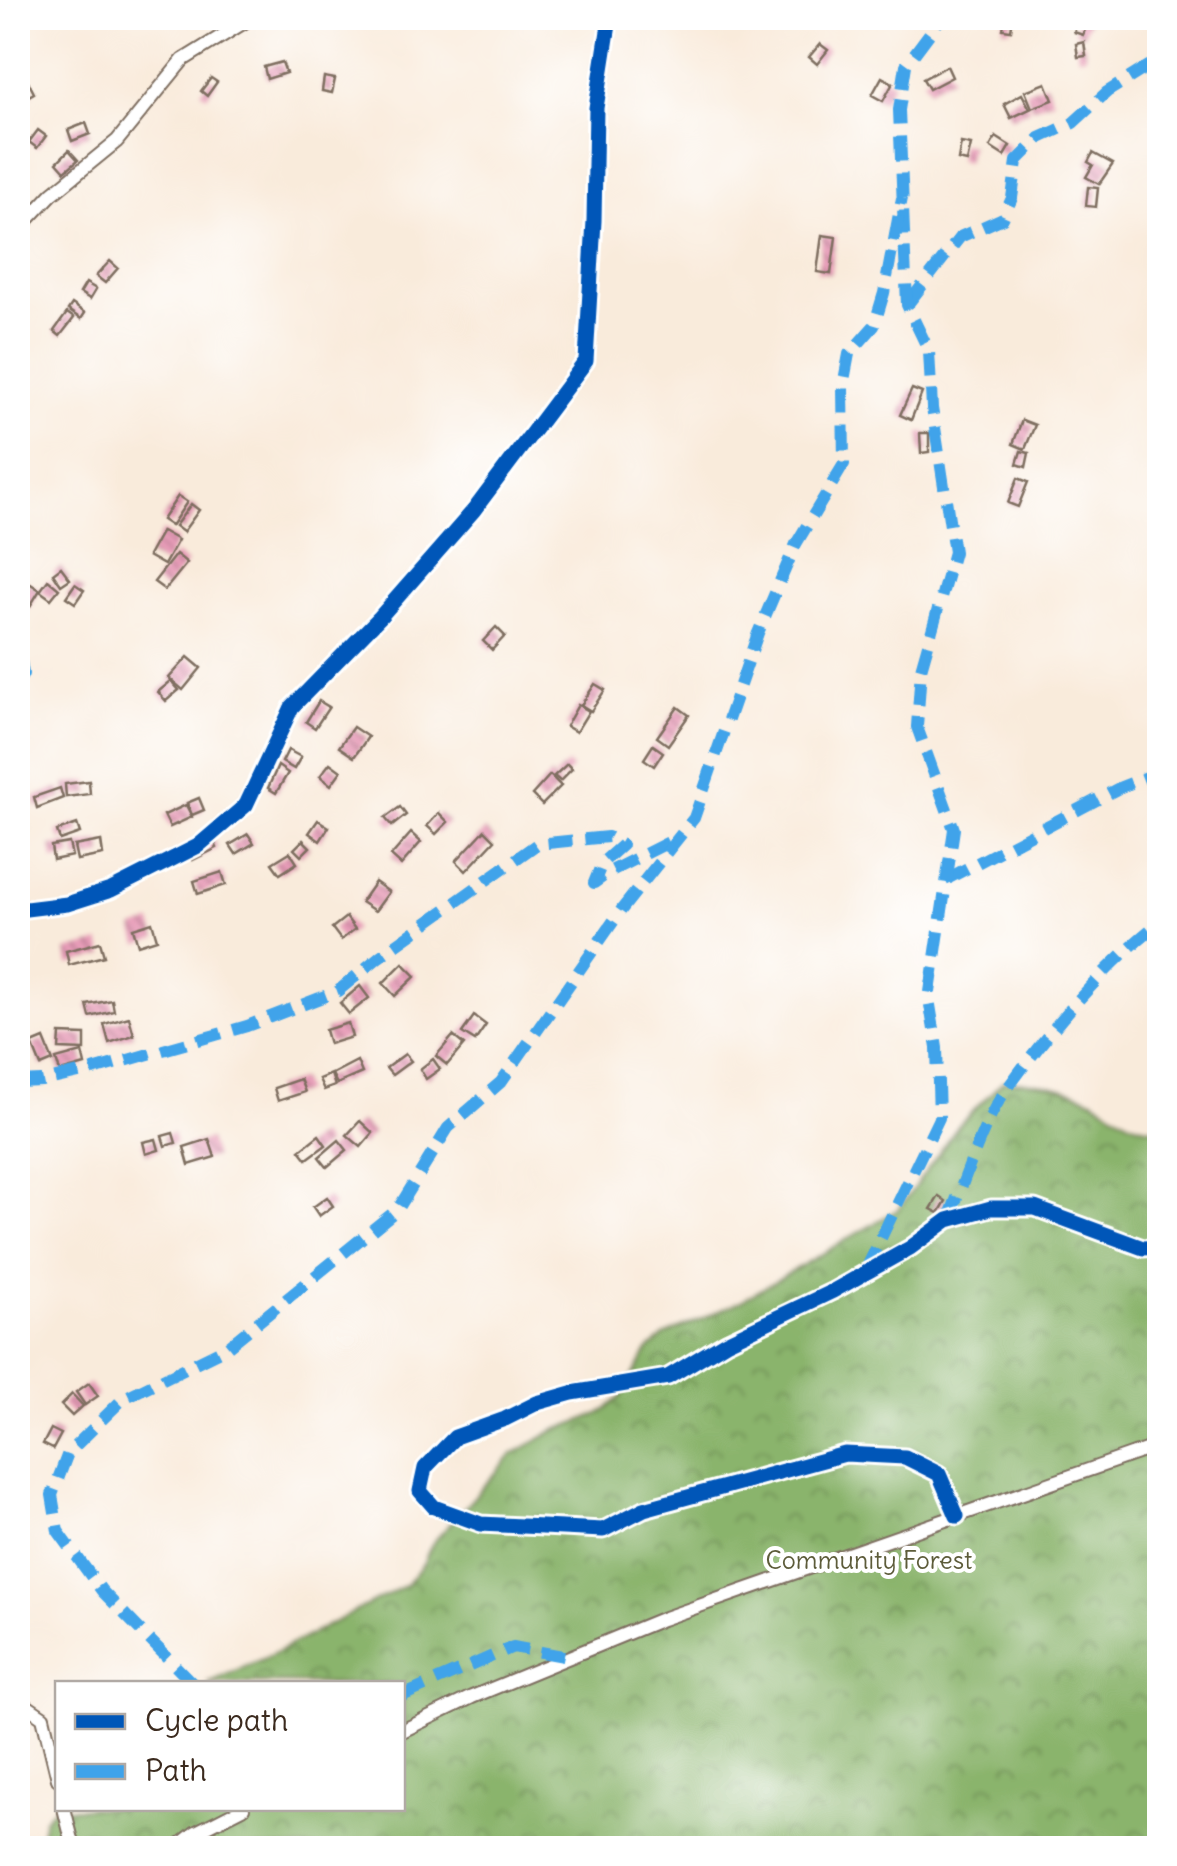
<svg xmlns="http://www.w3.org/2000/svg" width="1177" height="1866" viewBox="0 0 1177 1866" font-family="Delius,sans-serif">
<defs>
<pattern id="forest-crowns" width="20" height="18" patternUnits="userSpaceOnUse" patternTransform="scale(2.5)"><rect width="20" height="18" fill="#8ab46c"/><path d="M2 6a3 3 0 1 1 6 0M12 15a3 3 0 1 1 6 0" fill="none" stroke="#729358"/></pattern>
<pattern id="building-back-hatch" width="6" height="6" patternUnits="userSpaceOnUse" patternTransform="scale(2.5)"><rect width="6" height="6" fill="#e79cb8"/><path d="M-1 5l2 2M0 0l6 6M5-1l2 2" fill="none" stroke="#bc7f95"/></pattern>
</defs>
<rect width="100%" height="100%" fill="#fff"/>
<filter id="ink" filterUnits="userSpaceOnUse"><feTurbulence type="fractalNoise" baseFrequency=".01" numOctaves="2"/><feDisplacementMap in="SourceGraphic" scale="20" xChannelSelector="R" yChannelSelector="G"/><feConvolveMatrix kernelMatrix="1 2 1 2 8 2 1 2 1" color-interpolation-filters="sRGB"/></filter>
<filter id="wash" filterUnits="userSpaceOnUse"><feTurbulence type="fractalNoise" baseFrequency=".0048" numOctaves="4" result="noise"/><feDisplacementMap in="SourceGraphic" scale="40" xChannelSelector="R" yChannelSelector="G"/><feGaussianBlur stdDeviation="2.25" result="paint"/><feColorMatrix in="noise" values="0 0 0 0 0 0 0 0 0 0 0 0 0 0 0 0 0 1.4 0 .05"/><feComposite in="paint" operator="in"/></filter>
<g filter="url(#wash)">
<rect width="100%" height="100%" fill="#f9ebdb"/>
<!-- forest -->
<path fill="url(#forest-crowns)" stroke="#626f45" stroke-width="2.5" d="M1003 1081C1035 1081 1059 1085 1088 1097 1116 1110 1127 1128 1159 1128V1848H38L44 1819 57 1804 58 1808H402V1684L208 1683 269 1656 406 1585 423 1564 432 1544 512 1455 554 1431 599 1414 619 1399 648 1351 664 1336 741 1301 899 1209 959 1125Z"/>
<g id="blocks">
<!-- building -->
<g fill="url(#building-back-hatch)">
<path d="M1005 18H1013L1011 30 1003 29Z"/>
<path d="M1079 18 1089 19 1083 35 1074 32Z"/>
<path d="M1084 42 1086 56 1078 57 1076 44Z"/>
<path d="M820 44 828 50 817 64 809 57Z"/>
<path d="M282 62 286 73 267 79 264 67Z"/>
<path d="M947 66 952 77 929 89 923 79Z"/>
<path d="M324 77 335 79 332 93 322 91Z"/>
<path d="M882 77 893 83 883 101 872 95Z"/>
<path d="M211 78 217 82 207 96 201 91Z"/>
<path d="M28 81 34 93 18 102V87Z"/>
<path d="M1046 83 1053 100 1032 108 1025 91Z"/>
<path d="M1022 94 1030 109 1011 118 1004 104Z"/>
<path d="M86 123 90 134 72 141 68 130Z"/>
<path d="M38 130 46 136 37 148 29 142Z"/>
<path d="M996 137 1010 146 1004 156 990 147Z"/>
<path d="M961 143 971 145 967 162 958 160Z"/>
<path d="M69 150 78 160 65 171 57 162Z"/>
<path d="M1093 153 1113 164 1099 184 1086 177 1093 165 1088 162Z"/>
<path d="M1088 187 1098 188 1096 207 1086 206Z"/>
<path d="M822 235 836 237 831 274 817 272Z"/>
<path d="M110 261 118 268 105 283 96 276Z"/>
<path d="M86 283 96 289 90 299 80 293Z"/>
<path d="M72 304 85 313 81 319 68 310Z"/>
<path d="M67 313 74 318 60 336 54 331Z"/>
<path d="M912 389 922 393 911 420 900 415Z"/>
<path d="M1022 420 1035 425 1025 449 1013 444Z"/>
<path d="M920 433H929V452L921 453Z"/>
<path d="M1021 451 1029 453 1026 467 1017 464Z"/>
<path d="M1018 478 1028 482 1018 507 1008 503Z"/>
<path d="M178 496 187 502 171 526 162 520Z"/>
<path d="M191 504 199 510 183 532 175 526Z"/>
<path d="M162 531 178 540 164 565 148 556Z"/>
<path d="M176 554 187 563 165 590 154 582Z"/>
<path d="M61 567 70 579 61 585 53 573Z"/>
<path d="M48 580 59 589 51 599 40 591Z"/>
<path d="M26 581 40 590 18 626V594Z"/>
<path d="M75 584 84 590 75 603 66 597Z"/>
<path d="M496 627 505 636 492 650 483 641Z"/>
<path d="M188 657 201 668 183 690 169 678Z"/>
<path d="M171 681 179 690 166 701 158 692Z"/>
<path d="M595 684 605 690 591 711 581 705Z"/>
<path d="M319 701 329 707 315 728 306 722Z"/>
<path d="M578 705 589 711 576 732 566 726Z"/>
<path d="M678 707 689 715 668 745 657 737Z"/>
<path d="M353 727 368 737 354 757 339 747Z"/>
<path d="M653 745 663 752 654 766 644 759Z"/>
<path d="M288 750 301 757 294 769 282 762Z"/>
<path d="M330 763 341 771 331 785 320 776Z"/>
<path d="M567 764 572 769 560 781 554 776Z"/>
<path d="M278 766 288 773 276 793 268 788Z"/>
<path d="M550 775 561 786 542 805 532 795Z"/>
<path d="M89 781 90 794 66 797 65 784Z"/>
<path d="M60 788 63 798 37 808 34 797Z"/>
<path d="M199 798 204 810 192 815 187 803Z"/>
<path d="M186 805 192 817 170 827 164 815Z"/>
<path d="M400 807 406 815 392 826 385 818Z"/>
<path d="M439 813 448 822 436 834 427 826Z"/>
<path d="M318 820 329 827 320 841 309 833Z"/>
<path d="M77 824 80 833 60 840 57 831Z"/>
<path d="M485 830 495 840 466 871 456 861Z"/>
<path d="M411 833 421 842 401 865 391 856Z"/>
<path d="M248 834 254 843 236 854 230 845Z"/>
<path d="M213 839 217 848 193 860 189 852Z"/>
<path d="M303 840 310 847 301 856 294 849Z"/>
<path d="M101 841 103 855 77 860 74 846Z"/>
<path d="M69 843 72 856 53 860 51 846Z"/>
<path d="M290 852 297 863 280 874 272 863Z"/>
<path d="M222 872 226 885 198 894 194 881Z"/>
<path d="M375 882 389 892 375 911 361 902Z"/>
<path d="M346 917 355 929 341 940 332 928Z"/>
<path d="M152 922 157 939 138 945 133 928Z"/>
<path d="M100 942 104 956 69 965 66 951Z"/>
<path d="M403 963 416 976 395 996 383 983Z"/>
<path d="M360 986 369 998 349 1014 340 1003Z"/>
<path d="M112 1000 114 1011 90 1017 87 1005Z"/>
<path d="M474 1016 486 1025 475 1041 462 1033Z"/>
<path d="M129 1017 134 1035 109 1043 104 1024Z"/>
<path d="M348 1023 352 1037 329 1044 325 1030Z"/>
<path d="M60 1034 85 1035V1050L59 1049Z"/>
<path d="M453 1036 464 1045 447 1065 436 1056Z"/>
<path d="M44 1039 53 1061 41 1066 32 1044Z"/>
<path d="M25 1044 30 1055 20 1060 18 1048Z"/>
<path d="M82 1052 85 1065 60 1072 56 1059Z"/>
<path d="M405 1054 411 1061 392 1075 386 1068Z"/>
<path d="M433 1059 440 1069 426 1079 420 1069Z"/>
<path d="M357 1061 362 1073 337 1084 332 1074Z"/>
<path d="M331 1074 335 1086 324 1090 319 1079Z"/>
<path d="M300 1079 305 1092 278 1101 274 1088Z"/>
<path d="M360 1121 373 1133 361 1147 347 1135Z"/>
<path d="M173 1133 176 1143 165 1146 162 1136Z"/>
<path d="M319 1135 326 1145 307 1159 300 1150Z"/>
<path d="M156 1139 159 1150 146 1154 143 1142Z"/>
<path d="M209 1139 215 1157 189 1165 184 1147Z"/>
<path d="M339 1140 347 1150 327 1167 319 1157Z"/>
<path d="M939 1196 946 1201 939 1213 931 1209Z"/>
<path d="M327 1197 333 1206 319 1216 313 1207Z"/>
<path d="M89 1383 98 1396 85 1405 76 1392Z"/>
<path d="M72 1394 83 1406 72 1416 61 1405Z"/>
<path d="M51 1429 61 1434 53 1449 43 1444Z"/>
</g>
</g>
</g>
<g filter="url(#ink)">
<use href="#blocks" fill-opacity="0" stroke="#7e6e60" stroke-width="2.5"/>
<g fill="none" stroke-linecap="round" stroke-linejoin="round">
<defs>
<g id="minor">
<path d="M18 230 52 194 117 141 183 60 251 18"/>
<path d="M18 910 67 904 111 890 198 846 246 805 292 707 380 617 474 510 586 361 594 221 596 108 610 18"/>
<path d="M957 1516 939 1474 905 1457 845 1454 644 1509 603 1530 481 1524 434 1507 420 1491 425 1468 455 1437 505 1419 537 1403 572 1393 668 1377 726 1342 833 1291 910 1248 948 1220 991 1208H1035L1143 1248 1160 1247"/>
<path d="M18 1700 43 1717 58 1779"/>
<path d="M402 1731 472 1697 662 1619 1160 1445"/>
<path d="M64 1808 74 1848"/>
<path d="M176 1848 196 1832 243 1808"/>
</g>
</defs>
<!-- minor casing -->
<use href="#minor" stroke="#7e6e60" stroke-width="16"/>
<!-- minor -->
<use href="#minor" stroke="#fff" stroke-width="12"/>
<!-- quiet -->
<g stroke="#3fa3ea" stroke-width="12" stroke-dasharray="25 12" stroke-linecap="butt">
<path d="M868 18 867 21 898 18"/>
<path d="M907 305 960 237 1003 218 1012 198 1017 161 1040 138 1073 123 1107 92 1160 59"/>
<path d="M18 658 21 661 23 674 18 683"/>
<path d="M945 880 1121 787 1160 772"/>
<path d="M18 1082 42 1081 93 1070 247 1026 338 991 379 957 537 844 608 837 622 845 602 863 594 883 611 871 671 841"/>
<path d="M948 1220C963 1186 981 1128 1000 1099 1040 1041 1104 965 1160 922"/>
<path d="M865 1271 939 1118 937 1048 929 999 954 829 917 727 921 669 954 552 932 408 929 351 907 305 899 110 906 65 941 18"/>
<path d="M193 1684 102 1591 58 1531 52 1495 68 1453 124 1398 226 1348 398 1209 448 1128 501 1082 622 909 694 818 758 633 796 544 844 464 843 386 849 354 874 326 884 293 902 198"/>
<path d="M402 1696 513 1647 569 1657"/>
</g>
<defs>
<g id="cycleway">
<path d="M18 910 67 904 111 890 198 846 246 805 292 707 380 617 474 510 586 361 594 221 596 108 610 18"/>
<path d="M957 1516 939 1474 905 1457 845 1454 644 1509 603 1530 481 1524 434 1507 420 1491 425 1468 455 1437 505 1419 537 1403 572 1393 668 1377 726 1342 833 1291 910 1248 948 1220 991 1208H1035L1143 1248 1160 1247"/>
</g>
</defs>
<!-- cycleway casing -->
<use href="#cycleway" stroke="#fff" stroke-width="21"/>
<!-- cycleway -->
<use href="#cycleway" stroke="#0057b8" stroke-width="15"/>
</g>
</g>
<g text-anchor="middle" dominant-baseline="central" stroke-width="8" stroke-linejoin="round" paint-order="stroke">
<!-- park labels -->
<g font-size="25" fill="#5d5c3a" stroke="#fff">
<text x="869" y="1560">Community Forest</text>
</g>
</g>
<!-- margin -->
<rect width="1177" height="1866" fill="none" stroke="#fff" stroke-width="60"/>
<!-- legend -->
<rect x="55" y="1681" width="350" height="130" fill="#ffffff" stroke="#b1aaa5" stroke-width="2.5"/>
<rect x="75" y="1714" width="50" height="15" fill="#0057b8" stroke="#b1aaa5" stroke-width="2.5"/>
<text x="145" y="1731" font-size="30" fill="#3b2a1e">Cycle path</text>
<rect x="75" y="1764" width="50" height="15" fill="#3fa3ea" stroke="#b1aaa5" stroke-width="2.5"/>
<text x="145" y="1781" font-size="30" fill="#3b2a1e">Path</text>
</svg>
